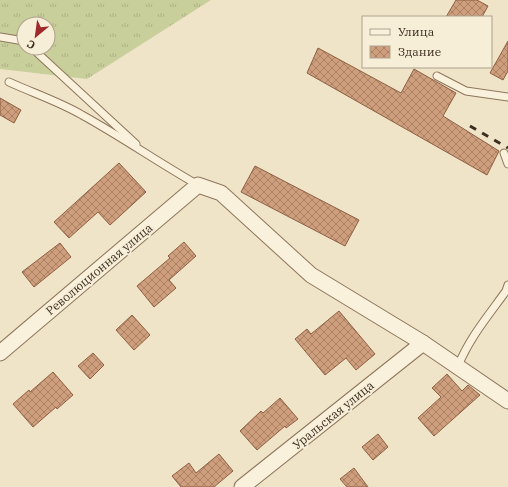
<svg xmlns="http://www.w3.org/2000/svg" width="508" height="487" viewBox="0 0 508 487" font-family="'IBM Plex Serif',serif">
<defs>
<pattern id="grass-tufts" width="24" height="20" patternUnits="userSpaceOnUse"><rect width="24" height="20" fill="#c9cf9b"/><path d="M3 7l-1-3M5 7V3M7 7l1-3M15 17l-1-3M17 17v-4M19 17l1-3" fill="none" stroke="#aeb285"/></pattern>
<pattern id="building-cross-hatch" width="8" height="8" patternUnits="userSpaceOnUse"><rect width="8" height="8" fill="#cf9f7d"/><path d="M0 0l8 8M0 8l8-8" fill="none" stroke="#a98266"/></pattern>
</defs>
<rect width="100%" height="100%" fill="#f0e4c8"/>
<!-- grass -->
<path fill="url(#grass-tufts)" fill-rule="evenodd" d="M0 0H211L87 79 0 69ZM24 24H48V48H24Z"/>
<!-- building -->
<g fill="url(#building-cross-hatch)" stroke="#8d5f41">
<path d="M456 0H477L488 6 482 17H446Z"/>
<path d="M508 41V71L503 80 490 73Z"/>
<path d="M318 48 401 93 414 69 456 93 443 116 499 151 487 175 307 73Z"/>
<path d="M0 98 21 110 14 123 0 115Z"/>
<path d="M119 163 146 192 110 225 98 212 69 238 54 222Z"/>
<path d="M255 166 359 220 345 246 241 192Z"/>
<path d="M184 242 196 256 169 280 176 288 154 307 137 286 170 258 168 256Z"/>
<path d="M60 243 71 257 34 287 22 272Z"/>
<path d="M339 311 375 354 356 370 346 358 325 375 295 339 307 329 311 334Z"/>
<path d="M132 315 150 335 134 350 116 330Z"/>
<path d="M93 353 104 365 90 379 78 366Z"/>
<path d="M53 372 73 395 57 409 56 407 33 427 13 404 29 390 30 392Z"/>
<path d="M447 374 462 391 468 385 480 395 434 436 418 418 441 397 432 388Z"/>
<path d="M280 398 298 419 286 428 285 426 257 450 240 431 261 411 263 413Z"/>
<path d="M378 434 388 447 373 460 362 447Z"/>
<path d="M219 454 233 471 214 487H181L172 476 189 463 196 473Z"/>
<path d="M354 468 368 487H347L340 479Z"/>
</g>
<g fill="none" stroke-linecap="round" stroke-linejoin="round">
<defs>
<g id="service">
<path d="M0 37 24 41"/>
<path d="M32 48 136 144"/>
<path d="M437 76 466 91 508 97"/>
<path d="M9 82C33 93 60 102 82 115 122 137 159 163 198 185"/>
<path d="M504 153 508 164"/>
<path d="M458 366C470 337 488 316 506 291L508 285"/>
</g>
<g id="minor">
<path d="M0 353 198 185 221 193 311 275 423 343 508 401"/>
<path d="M242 487 423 343"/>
</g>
</defs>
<!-- service casing -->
<use href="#service" stroke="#8d765c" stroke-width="9"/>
<!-- minor casing -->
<use href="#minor" stroke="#8d765c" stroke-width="17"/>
<!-- service -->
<use href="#service" stroke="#faf1dc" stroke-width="7"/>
<!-- minor -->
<use href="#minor" stroke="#faf1dc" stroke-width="15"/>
<!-- rail -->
<path stroke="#3d2e20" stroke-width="3" stroke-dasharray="7 7" stroke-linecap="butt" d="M470 126 508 148"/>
</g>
<g text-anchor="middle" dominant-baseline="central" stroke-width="4" stroke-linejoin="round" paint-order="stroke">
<!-- street labels -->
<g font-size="12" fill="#3d2e20" stroke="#f7eed8">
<text transform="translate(99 269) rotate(-40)">Революционная улица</text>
<text transform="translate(333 415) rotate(-39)">Уральская улица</text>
</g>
</g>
<!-- legend -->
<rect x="362" y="16" width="130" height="52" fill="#f7eed8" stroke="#ada18e"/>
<rect x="370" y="29" width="20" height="6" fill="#faf1dc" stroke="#ada18e"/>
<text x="398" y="36" font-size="12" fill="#3d2e20">Улица</text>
<rect x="370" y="46" width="20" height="12" fill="url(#building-cross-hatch)" stroke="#ada18e"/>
<text x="398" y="56" font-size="12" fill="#3d2e20">Здание</text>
<!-- north arrow -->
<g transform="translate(36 36) rotate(209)"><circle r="19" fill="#f7eed8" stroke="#ada18e"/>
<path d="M0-3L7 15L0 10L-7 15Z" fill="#9e2a2b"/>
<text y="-6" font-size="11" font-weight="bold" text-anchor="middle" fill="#3d2e20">С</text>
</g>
</svg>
